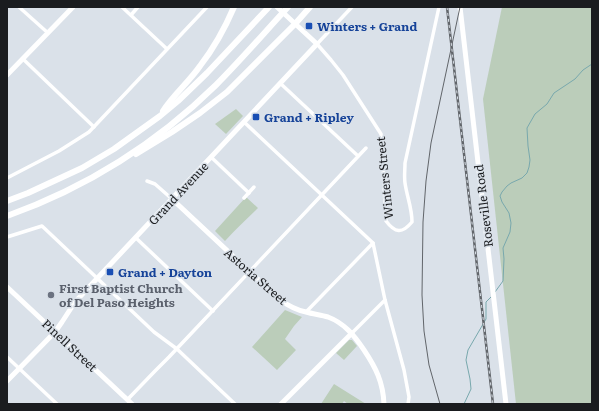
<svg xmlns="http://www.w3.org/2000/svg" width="599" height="411" viewBox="0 0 599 411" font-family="Literata,serif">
<rect width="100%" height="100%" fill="#dae1e9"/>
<!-- green -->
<g fill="#bbcdba">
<path d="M502 7H592V404H516L483 99Z"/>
<path d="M236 109 243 116 226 134 215 124Z"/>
<path d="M246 197 258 208C247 219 236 229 225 241L215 231Z"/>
<path d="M285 310 302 317 294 326 285 339 296 350 277 370 252 347Z"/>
<path d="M349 340H352L357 346 344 360 336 353Z"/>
<path d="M334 384 366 404H348L344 401 342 404H321Z"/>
</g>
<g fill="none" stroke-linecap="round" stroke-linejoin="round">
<!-- stream -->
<g stroke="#78a8ad" stroke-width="1">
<path d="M495 292 503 281 504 259 503 248 510 232 511 223 509 213 502 202 500 196 502 192 507 186 511 183 522 178 527 173 529 167 530 160 528 146 527 128 535 114 547 104 554 93 575 79 583 70 592 64"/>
<path d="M464 404 471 389 470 379 466 360 468 350 486 319V302L492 296"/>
</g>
<!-- street -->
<g stroke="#fff" stroke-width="3.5">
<path d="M19 7 48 33"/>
<path d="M122 7 167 49"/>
<path d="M352 7 317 44 331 60 343 75 381 134 386 221C395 233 402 234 412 222 412 208 407 197 405 183 404 176 405 170 405 163L439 7"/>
<path d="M131 15 138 7"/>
<path d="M23 59 94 127"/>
<path d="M280 83 358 156"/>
<path d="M244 122 373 243 385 300 404 370 409 397 408 404"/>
<path d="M211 157 249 193"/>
<path d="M7 178 59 151 89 132 207 7"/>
<path d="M147 181 155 184 172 199"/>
<path d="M244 198 254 187"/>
<path d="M7 237 42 226 154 332 177 349 235 404"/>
<path d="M136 238 213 311"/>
<path d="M306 312 373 243"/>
<path d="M352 333 385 300"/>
<path d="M7 357 57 404"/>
<path d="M128 399 155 371 169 357 366 148"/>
</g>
<!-- secondary -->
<g stroke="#fff" stroke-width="5">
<path d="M460 7 506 404"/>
<path d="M7 75 73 7"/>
<path d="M172 199 279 299C287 305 296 310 306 312 313 314 321 315 328 317 344 323 354 335 364 350 376 368 383 382 384 404"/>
<path d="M7 287 132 404"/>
<path d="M7 381 55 332 62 322 75 302 317 44 277 7"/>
<path d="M281 404 352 333"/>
</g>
<!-- highway -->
<g stroke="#fff" stroke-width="6">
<path d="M163 111C173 95 189 82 200 66 214 48 225 28 234 7"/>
<path d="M136 154 172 132 200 113 227 92 295 24 310 7"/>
<path d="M7 201 28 193 82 168 114 149 160 116 178 101 207 73 269 7"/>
<path d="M7 216C85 188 157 143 216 85 241 60 264 33 288 7"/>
</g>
<!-- tram -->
<path stroke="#61656a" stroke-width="1" d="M440 404 429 365 424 331 422 295 423 222 426 181 431 143 460 7"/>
<defs>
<path id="rail" d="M447 7 493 404"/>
</defs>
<!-- rail casing -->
<use href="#rail" stroke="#61656a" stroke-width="2.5"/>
<!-- rail -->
<use href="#rail" stroke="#dae1e9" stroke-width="1" stroke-dasharray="3" stroke-linecap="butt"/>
</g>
<!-- markers -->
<g fill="#1a4fb4" stroke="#dae1e9" stroke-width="1.5">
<rect x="305" y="22" width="8" height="8" rx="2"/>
<rect x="252" y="113" width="8" height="8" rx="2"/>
<rect x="106" y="268" width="8" height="8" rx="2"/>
</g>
<circle fill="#6b7280" stroke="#dae1e9" stroke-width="1.5" cx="51" cy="295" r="4"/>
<g text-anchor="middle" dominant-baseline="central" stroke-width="3" stroke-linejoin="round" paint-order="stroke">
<!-- transit labels -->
<g font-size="12" font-weight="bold" fill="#164399" stroke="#dae1e9" text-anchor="start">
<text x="317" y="26">Winters + Grand</text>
<text x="264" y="117">Grand + Ripley</text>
<text x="118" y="272">Grand + Dayton</text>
</g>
<!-- street labels -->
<g font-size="12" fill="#1a1c1f" stroke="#dae1e9">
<text transform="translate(384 178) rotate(-96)">Winters Street</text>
<text transform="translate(178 193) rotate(-47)">Grand Avenue</text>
<text transform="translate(483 206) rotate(-97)">Roseville Road</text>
<text transform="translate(256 276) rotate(41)">Astoria Street</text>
<text transform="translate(70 345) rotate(43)">Pinell Street</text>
</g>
<!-- worship labels -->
<g font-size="12" font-weight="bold" fill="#5b616d" stroke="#dae1e9" text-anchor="start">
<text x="59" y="288">First Baptist Church<tspan x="59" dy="14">of Del Paso Heights</tspan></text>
</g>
</g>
<!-- border -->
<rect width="599" height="411" fill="none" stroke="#1a1c1f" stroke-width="16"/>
</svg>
